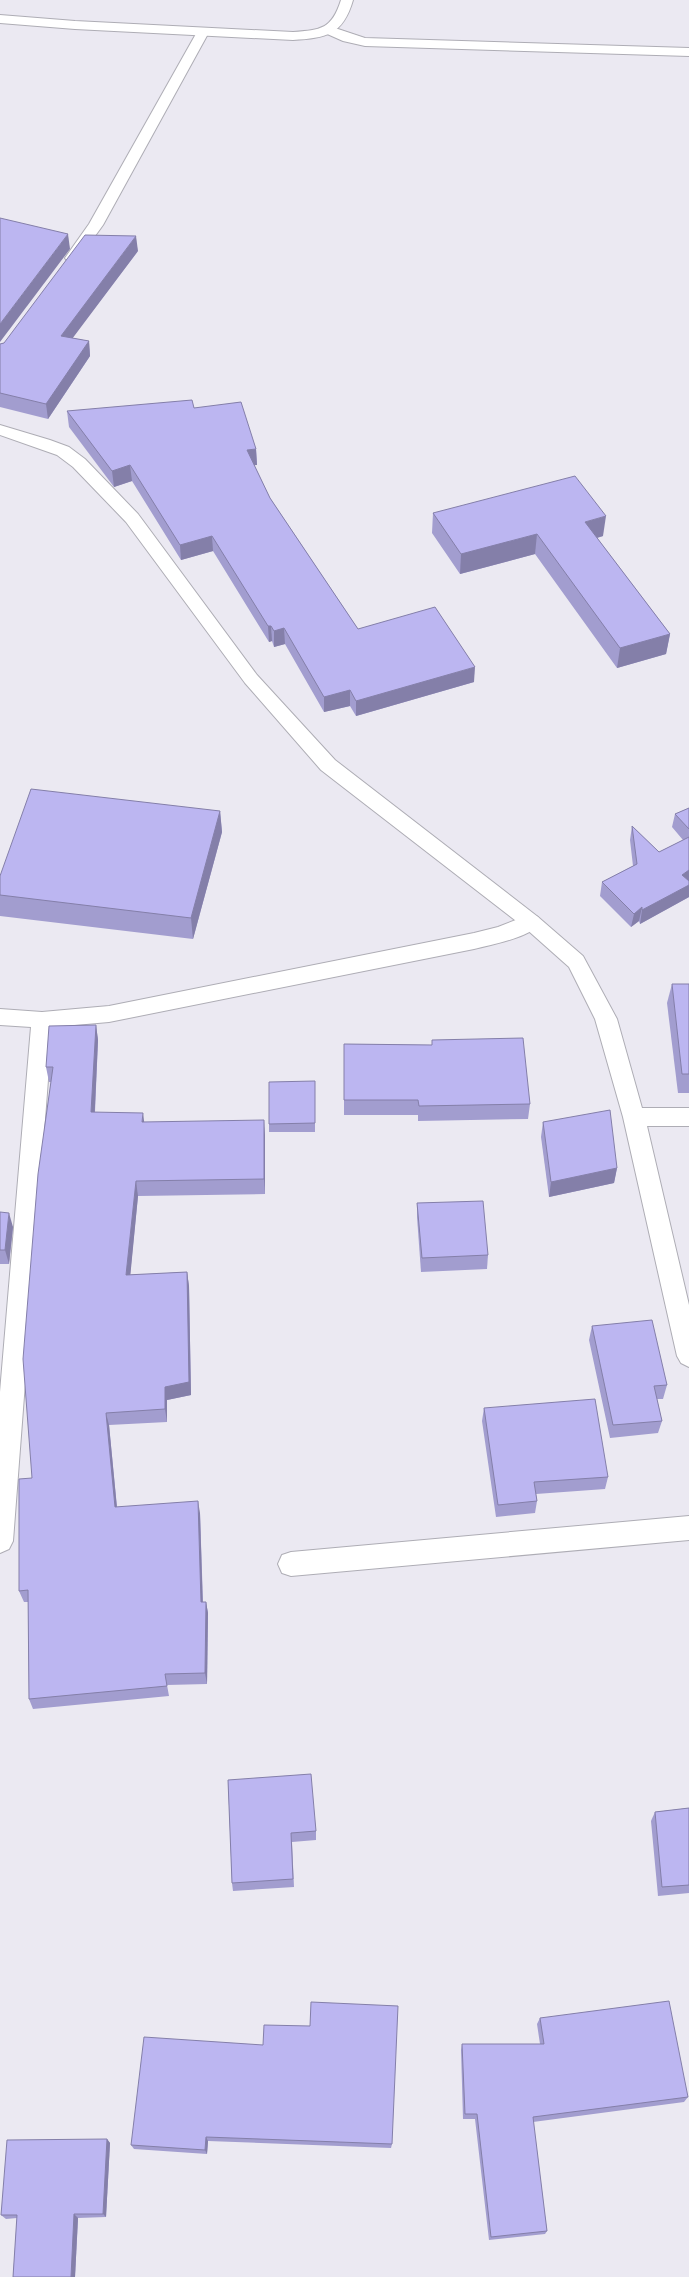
<svg xmlns="http://www.w3.org/2000/svg" width="689" height="2277" viewBox="0 0 689 2277" font-family="'DejaVu Sans',sans-serif">
<rect width="100%" height="100%" fill="#ebe9f2"/>
<g fill="none" stroke-linecap="round" stroke-linejoin="round">
<defs>
<g id="service">
<path d="M329 26 365 38 689 48V56L365 46 343 41 325 33 323 30Z"/>
<path d="M203 28 209 32 103 225 77 261H67L65 258 89 224 197 32Z"/>
</g>
<g id="minor">
<path d="M531 914 538 917 541 922C533 937 490 945 474 949L109 1022 52 1027 13 1541 9 1549 0 1553V1392L31 1027 0 1025V1009L42 1012 109 1006 474 933 498 927Z"/>
<path d="M689 1516V1540L291 1576 282 1573 278 1564 282 1555 291 1552Z"/>
</g>
<g id="tertiary">
<path d="M341 0H353C343 35 326 38 293 40L75 29 0 23V15L75 21 293 32C321 30 332 29 341 0Z"/>
<path d="M0 425 50 440 69 447 85 459 138 514 257 675 335 760 538 917 583 956 617 1019 642 1108H689V1126H647L689 1305V1367L681 1363 677 1356 623 1117 595 1019 569 967 524 927 321 770 245 683 126 522 73 467 57 455 0 435Z"/>
</g>
</defs>
<!-- service casing -->
<use href="#service" stroke="#aeadb5" stroke-width="2"/>
<!-- minor casing -->
<use href="#minor" stroke="#aeadb5" stroke-width="2"/>
<!-- tertiary casing -->
<use href="#tertiary" stroke="#aeadb5" stroke-width="2"/>
<!-- service -->
<use href="#service" fill="#fff" fill-rule="evenodd"/>
<!-- minor -->
<use href="#minor" fill="#fff" fill-rule="evenodd"/>
<!-- tertiary -->
<use href="#tertiary" fill="#fff" fill-rule="evenodd"/>
</g>
<!-- wall -->
<g fill="#a29dcf">
<path d="M138 251 72 338 89 341 90 356 48 419 0 407V344L4 343Z"/>
<path d="M194 408 256 449 257 465H254L270 498 358 629 474 682 356 716 350 706 324 712 285 644 274 647 272 641 269 642 213 551 181 560 132 481 114 487 69 427 67 411Z"/>
<path d="M433 513 603 536 597 538 670 634 666 654 617 668 535 554 460 574 432 533Z"/>
<path d="M689 808V897L640 924 639 921 631 927 600 896 602 882 633 866 630 840 632 826 659 852 683 840 672 827 675 814Z"/>
<path d="M220 811 222 832 193 939 0 916V876Z"/>
<path d="M672 984H689V1093H678L667 1003Z"/>
<path d="M96 1025 98 1040 95 1112 144 1122 265 1135V1194L138 1196 130 1275 187 1272 189 1286 191 1395 167 1400V1422L109 1425 117 1507 200 1513 203 1602H206L208 1613 207 1684 167 1685 169 1696 33 1709 29 1699 28 1602H24L19 1591 32 1478 51 1082H49L46 1067Z"/>
<path d="M432 1040 530 1104 528 1119 418 1121V1115H344V1044L432 1045Z"/>
<path d="M315 1081V1132H269V1124Z"/>
<path d="M543 1122 617 1168 614 1183 549 1197 541 1137Z"/>
<path d="M417 1203 488 1255 487 1269 421 1272 417 1217Z"/>
<path d="M0 1212 13 1227 9 1264H0Z"/>
<path d="M592 1326 667 1385 663 1399H657L662 1421 658 1433 610 1438 589 1340Z"/>
<path d="M484 1408 608 1477 605 1489 536 1494 537 1501 535 1513 496 1517 482 1421Z"/>
<path d="M228 1780 316 1831V1840L292 1842 294 1887 233 1891 232 1883Z"/>
<path d="M689 1808V1893L658 1896 651 1821 655 1812Z"/>
<path d="M540 2018 688 2097 684 2102 533 2122 547 2231 545 2234 489 2240 475 2119H463L461 2050 462 2044H540L537 2024Z"/>
<path d="M310 2026 392 2144 391 2148 208 2141 207 2154 134 2149 131 2145 263 2045Z"/>
<path d="M107 2139 110 2143 106 2217 78 2218 75 2277H13L17 2218 6 2219 1 2215Z"/>
</g>
<!-- shaded-wall -->
<g fill="#847fa9">
<path d="M68 234 70 249 0 342V324Z"/>
<path d="M136 236 138 251 63 351 61 336Z"/>
<path d="M89 341 90 356 48 419 46 404Z"/>
<path d="M256 449 257 465 248 466 247 450Z"/>
<path d="M130 465 132 481 114 487 112 471Z"/>
<path d="M606 516 603 536 582 542 585 522Z"/>
<path d="M537 534 535 554 460 574 461 554Z"/>
<path d="M212 536 213 551 181 560 180 545Z"/>
<path d="M268 626H271L272 641 269 642Z"/>
<path d="M284 628 285 644 274 647V631Z"/>
<path d="M670 634 666 654 617 668 620 648Z"/>
<path d="M475 667 474 682 356 716V701Z"/>
<path d="M350 690V706L324 712V697Z"/>
<path d="M220 811 222 832 193 939 191 918Z"/>
<path d="M689 870V881L682 875Z"/>
<path d="M689 885V897L640 924 642 910Z"/>
<path d="M642 907 639 921 631 927 634 914Z"/>
<path d="M96 1025 98 1040 94 1127 91 1112Z"/>
<path d="M143 1113 145 1128 142 1122Z"/>
<path d="M264 1120 265 1135V1194L264 1179Z"/>
<path d="M617 1168 614 1183 549 1197 551 1182Z"/>
<path d="M136 1181 138 1196 129 1289 126 1275Z"/>
<path d="M9 1213 13 1227 9 1264 5 1250Z"/>
<path d="M187 1272 189 1286 191 1395 167 1400V1422L165 1409V1387Z"/>
<path d="M106 1413 109 1425 118 1519 115 1507Z"/>
<path d="M198 1501 200 1513 203 1613 201 1602Z"/>
<path d="M206 1602 208 1613 207 1684 205 1673Z"/>
<path d="M206 2137 208 2141 207 2154 205 2150Z"/>
<path d="M107 2139 110 2143 106 2217 103 2214Z"/>
<path d="M74 2214 78 2218 75 2277H71Z"/>
</g>
<!-- building -->
<g fill="#bcb6f1" stroke="#847fa9">
<path d="M0 218 68 234 0 324Z"/>
<path d="M85 235 136 236 61 336 89 341 46 404 0 393V344L4 343Z"/>
<path d="M192 400 194 408 241 402 256 449 247 450 270 498 358 629 435 607 475 667 356 701 350 690 324 697 284 628 274 631 271 626H268L212 536 180 545 130 465 112 471 67 411Z"/>
<path d="M575 476 606 516 585 522 670 634 620 648 537 534 461 554 433 513Z"/>
<path d="M31 789 220 811 191 918 0 895V876Z"/>
<path d="M689 808V829L675 814Z"/>
<path d="M632 826 659 852 689 837V870L682 875 689 881V885L642 910V907L634 914 602 882 637 864Z"/>
<path d="M672 984H689V1074H682Z"/>
<path d="M96 1025 91 1112 143 1113 142 1122 264 1120V1179L136 1181 126 1275 187 1272 189 1382 165 1387V1409L106 1413 115 1507 198 1501 201 1602H206L205 1673 165 1674 167 1686 29 1699 28 1590 19 1591V1479L32 1478 23 1359 38 1174 53 1067H46L49 1026Z"/>
<path d="M523 1038 530 1104 419 1106 418 1100H344V1044L432 1045V1040Z"/>
<path d="M315 1081V1123L269 1124V1082Z"/>
<path d="M610 1110 617 1168 551 1182 543 1122Z"/>
<path d="M483 1201 488 1255 422 1258 417 1203Z"/>
<path d="M0 1212 9 1213 5 1250H0Z"/>
<path d="M652 1320 667 1385 654 1386 662 1421 613 1425 592 1326Z"/>
<path d="M595 1399 608 1477 534 1482 537 1501 498 1505 484 1408Z"/>
<path d="M311 1774 316 1831 291 1833 293 1879 232 1883 228 1780Z"/>
<path d="M689 1808V1885L662 1887 655 1812Z"/>
<path d="M669 2001 688 2097 533 2117 547 2231 491 2237 477 2114H465L462 2044H544L540 2018Z"/>
<path d="M311 2002 398 2006 392 2144 206 2137 205 2150 131 2145 144 2037 263 2045 264 2025 310 2026Z"/>
<path d="M107 2139 103 2214H74L71 2277H13L17 2215H1L7 2140Z"/>
</g>
</svg>
